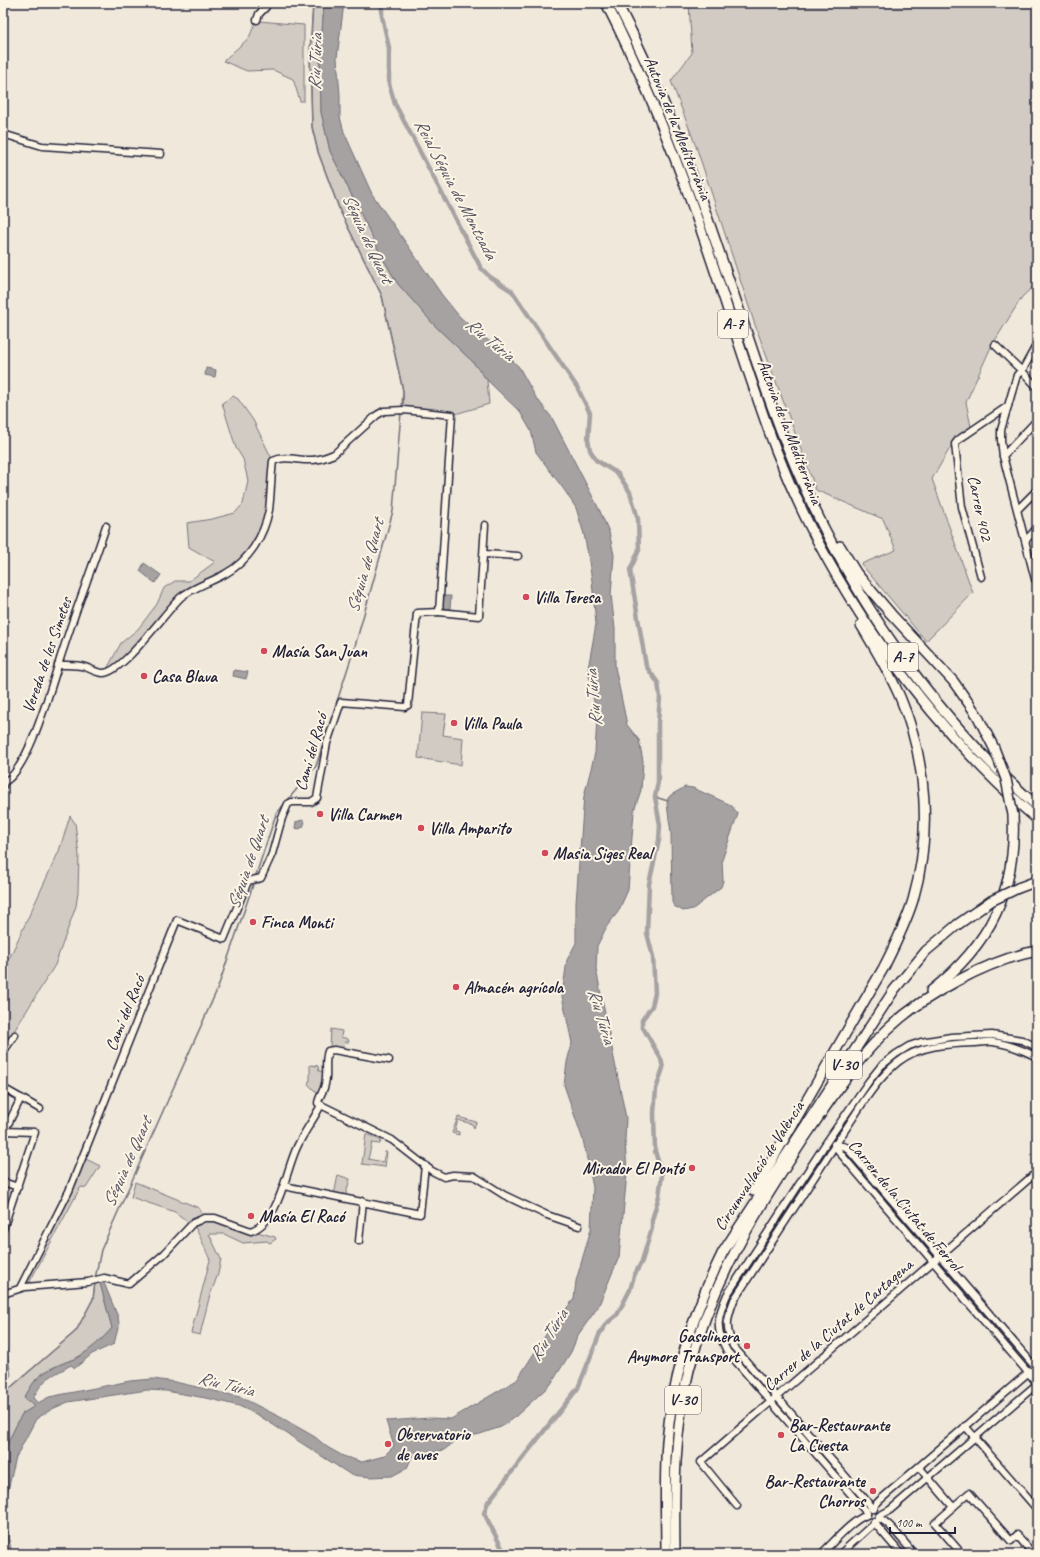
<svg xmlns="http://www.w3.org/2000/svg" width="1040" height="1557" viewBox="0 0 1040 1557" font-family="Caveat,sans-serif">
<rect width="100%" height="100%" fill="#efe8db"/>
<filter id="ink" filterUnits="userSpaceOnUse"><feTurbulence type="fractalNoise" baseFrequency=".025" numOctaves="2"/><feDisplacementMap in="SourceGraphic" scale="8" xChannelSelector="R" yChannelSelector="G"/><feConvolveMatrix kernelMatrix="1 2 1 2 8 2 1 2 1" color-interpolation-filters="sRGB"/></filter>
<g filter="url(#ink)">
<!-- green -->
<g fill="#d1cbc3" stroke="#7a767f">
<path d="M313 3H324L320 63 321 112 330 151 382 257 398 284 435 326 472 361 487 380 489 404 452 415 404 410 403 391 382 296 340 211 318 152 312 127 310 53Z"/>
<path d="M689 3H1037V283L1022 297 991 347 966 402 971 427 953 443 932 479 973 593 926 641 861 564 896 550 883 519 816 490 754 322 697 149 671 81 692 53Z"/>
<path d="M259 21 304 25V101H300L293 79 273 70 247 71 223 61 249 38 255 23Z"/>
<path d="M233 396 238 399 253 420 273 461 264 526 249 555 238 566 189 591 113 669H107L121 643 138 629 157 604 164 588 175 581H189L215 562 189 547 187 523 212 519 235 513 243 504 248 481 243 459 236 448 222 403Z"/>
<path d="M422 713 446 714 443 735 463 738 461 765 418 758Z"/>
<path d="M70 816 75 823 79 855 78 892 76 906 55 965 3 1049V958L9 959 59 851Z"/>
<path d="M331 1029 342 1031 341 1037 348 1039 349 1042H345L343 1051 330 1048Z"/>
<path d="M310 1065 318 1066 319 1071 325 1072 323 1085 318 1094 308 1084 309 1081H310Z"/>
<path d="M458 1117 476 1122 474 1128 472 1124 458 1120 455 1131 459 1132V1135L452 1133Z"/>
<path d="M366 1134 381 1140 380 1144 372 1143 368 1159 383 1162 385 1152H387L385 1167 362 1164Z"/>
<path d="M84 1158 100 1166 86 1188 82 1187 80 1188 27 1287 20 1288Z"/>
<path d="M338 1175 350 1179 345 1197 334 1195Z"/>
<path d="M135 1182 199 1208 204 1217 275 1237 276 1239 270 1243 267 1241 243 1243 224 1234H209L221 1259 218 1274 209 1298 200 1335 191 1333 210 1260 202 1241 195 1227 175 1212 131 1197Z"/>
<path d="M95 1282 100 1283 112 1328C105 1337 85 1355 74 1359 61 1364 46 1369 36 1379 32 1385 28 1392 24 1398L35 1406 22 1414 3 1452V1394L76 1331 93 1299Z"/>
<path d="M6 1347 11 1375 3 1385V1348Z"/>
</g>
<!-- water -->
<g fill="#a6a2a2" stroke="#716f79">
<path d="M324 3H344L337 58 340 95V117L344 132 372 194 442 295 459 316 479 334 501 349 519 367 535 396 552 418 599 509 609 532 614 555 611 595 615 629V667L627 725 639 740 643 761 641 790 634 811 628 890 618 912 607 926 597 946 596 969 626 1118 625 1141 627 1173 619 1257 598 1307 578 1335 571 1352 551 1384 516 1416 501 1427 480 1434 458 1439 444 1450 430 1453 414 1452 407 1468 392 1476 371 1477 351 1475 258 1415 239 1406 211 1399 166 1391 147 1390 68 1402 52 1409 36 1419 16 1457 3 1511 12 1554H3V1452L22 1414 35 1406 24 1398C28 1392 31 1385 36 1380 46 1369 61 1364 74 1359 85 1355 105 1337 112 1328L100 1283H104L118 1317 119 1324 114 1344 92 1354 75 1368 71 1365C51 1377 45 1376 33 1398L38 1403 49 1397 130 1381 153 1379 175 1382 240 1397 282 1418 315 1437 327 1447 343 1456 362 1462 384 1456 394 1446 386 1421 430 1418 451 1419 517 1380 547 1333 574 1299 576 1281 591 1229 593 1187 583 1140 564 1085 567 1062 572 1043 562 996 567 960 576 943V903L584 796 595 753 597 718 588 669 596 624 592 581 588 555 584 534 576 508 565 491 536 452 531 431 520 412 487 380 472 361 435 326 398 284 382 257 330 151 321 112 320 63Z"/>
<path d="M206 368 216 370 215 377 205 375Z"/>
<path d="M144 563 161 575 155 583 140 571Z"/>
<path d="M442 596H451L450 609 442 610Z"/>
<path d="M234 670 248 672 246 679 233 676Z"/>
<path d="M685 787 693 788 731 805 738 814 722 860 723 881 721 887 693 909 683 911 674 906 672 902 671 833 667 804 668 798 671 795Z"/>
<path d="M302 820 305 822 303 827 299 829 295 828 296 822Z"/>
</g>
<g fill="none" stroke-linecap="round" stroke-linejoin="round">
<!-- stream -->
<g stroke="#716f79" stroke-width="1.5">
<path d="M313 3 310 53 312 127 318 152 340 211 382 296 403 391 402 408"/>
<path d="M655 797 668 801"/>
<path d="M255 878 276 814 316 766 355 646 393 511 401 412"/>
<path d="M95 1279 101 1250 217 990 254 882"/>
<path d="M3 1394 76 1331 93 1299 95 1282"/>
</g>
<!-- canal -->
<path stroke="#a6a2a2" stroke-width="4.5" d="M382 3V16L389 48V84L395 104 481 268 490 277 512 291 577 387 590 413 588 440 590 450 596 460 618 474 630 492 638 519 639 550 630 570 646 666 658 683 660 697 658 723V782L655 797 660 825 659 840 649 884 647 933 653 957 655 993 652 1006 642 1020V1026L661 1059 663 1068 656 1089 654 1113 655 1151 662 1175 659 1196 652 1220V1228L642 1261 634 1276 630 1290 617 1315 606 1324 600 1333 578 1388 488 1502 484 1513 505 1554"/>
<defs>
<g id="minor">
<path d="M257 20 259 14 266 7V3"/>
<path d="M3 134 42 146 161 154"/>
<path d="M1037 344 1022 371 1037 387"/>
<path d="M995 345 1022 371 1017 375 1001 430V440L1003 456 1035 579H1037"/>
<path d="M1003 456 1037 420"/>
<path d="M1018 509 1037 490"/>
<path d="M1026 540 1037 528"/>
<path d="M484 554 518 556"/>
<path d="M981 577 962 507 955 444 958 440 1008 406"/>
<path d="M439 612 479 616 485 525"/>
<path d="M3 786 4 782C30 770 54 675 64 647 77 606 93 566 106 526"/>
<path d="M3 1052 15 1035"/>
<path d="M3 1088 40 1109"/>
<path d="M321 1105 318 1103C319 1096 324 1091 325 1084 328 1073 324 1062 328 1051L334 1050 389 1060"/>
<path d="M3 1131 35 1132 3 1229"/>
<path d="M3 1134 21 1098"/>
<path d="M834 1144 846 1147 1037 1369"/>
<path d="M835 1145 840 1153 1037 1383"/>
<path d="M3 1182 18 1187"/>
<path d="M284 1186 420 1214 425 1165"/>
<path d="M359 1241 363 1201"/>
<path d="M20 1288 69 1191 177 920 224 939 248 881 261 878 272 854 282 818 288 804 292 802H311L317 798 327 743 341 702 405 707 408 705 417 613 439 612 452 415 404 410 384 411 377 415 334 454C327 457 319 460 312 460 299 461 285 455 273 461 271 477 271 494 269 510 264 536 249 561 225 574 211 582 194 587 181 597 166 611 123 673 103 673 97 673 91 669 85 667 76 664 67 665 58 665"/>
<path d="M3 1294 25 1287 88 1282 104 1278 129 1284 164 1254 193 1223 200 1220 204 1218H215L251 1231C280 1221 285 1172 297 1147 304 1132 314 1119 321 1105L392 1140 432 1171 444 1177 453 1175 474 1176 504 1195 525 1205 547 1215 579 1226"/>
<path d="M965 1426 1037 1509"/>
<path d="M919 1467 953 1507"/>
<path d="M737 1506 701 1462 1037 1172"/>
<path d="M872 1509 866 1500 733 1346C725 1328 727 1318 734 1300L864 1101C874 1087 884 1073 898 1062 919 1045 949 1044 975 1043 981 1043 987 1041 993 1042 1009 1044 1023 1050 1037 1057"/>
<path d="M874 1509 875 1505 880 1500 1030 1371"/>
<path d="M867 1513 727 1351C715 1329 717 1317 727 1295L828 1140 869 1081 881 1066 896 1054 909 1046 921 1042 951 1037 992 1035 1022 1040 1037 1047"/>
<path d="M879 1516 890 1510 1037 1384"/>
<path d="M879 1518C891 1523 905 1544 914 1554"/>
<path d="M876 1521 877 1526 901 1554"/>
<path d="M821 1554C833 1543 852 1520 867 1515"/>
<path d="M840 1554 872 1525 874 1521"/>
<path d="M962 1554 935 1523 969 1493 1011 1541 1017 1535 1033 1554"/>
</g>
<g id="highway">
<path d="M606 3C640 70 669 139 694 210 723 290 746 371 776 450 829 587 926 724 1037 819"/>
<path d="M617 3C662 89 695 180 726 272 751 343 772 415 803 484 856 603 938 721 1037 806"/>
<path d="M840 546 857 574 891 614 953 681 977 715 994 748"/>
<path d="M1018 888 1037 881"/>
<path d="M931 991C990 944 1017 891 1013 815"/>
<path d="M754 1191 884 967C895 945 906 923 913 900 932 834 927 760 900 697 889 672 875 648 861 625"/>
<path d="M666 1554C666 1516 664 1479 667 1441 673 1375 694 1311 723 1252L894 990 926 951 957 925 991 901"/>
<path d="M675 1554C674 1492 674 1430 689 1370 712 1281 753 1216 803 1140 829 1102 854 1062 888 1029 924 995 988 960 1037 951"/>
</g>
</defs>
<!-- minor casing -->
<use href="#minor" stroke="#22223b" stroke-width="9"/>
<!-- highway casing -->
<use href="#highway" stroke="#22223b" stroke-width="12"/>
<!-- minor -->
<use href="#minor" stroke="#fcf5e5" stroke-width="6"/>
<!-- highway -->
<use href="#highway" stroke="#fcf5e5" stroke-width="9"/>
<defs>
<g id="highway-bridge">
<path d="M994 748 1006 779 1013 815"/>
<path d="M991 901 1018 888"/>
</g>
</defs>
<!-- highway-bridge casing -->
<use href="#highway-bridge" stroke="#22223b" stroke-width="12" stroke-linecap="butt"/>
<!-- highway-bridge -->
<use href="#highway-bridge" stroke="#fcf5e5" stroke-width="9"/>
</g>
</g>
<!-- markers -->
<g fill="#d1495b" stroke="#fcf5e5" stroke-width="1.5">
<circle cx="526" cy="597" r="4"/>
<circle cx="264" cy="651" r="4"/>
<circle cx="144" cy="676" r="4"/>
<circle cx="454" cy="723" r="4"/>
<circle cx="320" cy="814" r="4"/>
<circle cx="421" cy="828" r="4"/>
<circle cx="545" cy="853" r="4"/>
<circle cx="253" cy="922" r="4"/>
<circle cx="456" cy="987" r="4"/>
<circle cx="692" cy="1168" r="4"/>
<circle cx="251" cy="1216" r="4"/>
<circle cx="747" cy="1346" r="4"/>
<circle cx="781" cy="1435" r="4"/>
<circle cx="388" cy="1444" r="4"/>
<circle cx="873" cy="1491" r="4"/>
</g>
<g text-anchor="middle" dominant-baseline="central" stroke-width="4" stroke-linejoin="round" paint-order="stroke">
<!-- shield labels -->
<g fill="#fcf5e5" stroke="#63616e" stroke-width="1">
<rect x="718" y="310" width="30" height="28" rx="3"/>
<rect x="888" y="643" width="30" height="28" rx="3"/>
<rect x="826" y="1051" width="36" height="28" rx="3"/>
<rect x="665" y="1386" width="36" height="28" rx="3"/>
</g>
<g font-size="16" font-weight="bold" fill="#22223b">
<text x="733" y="324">A-7</text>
<text x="903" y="657">A-7</text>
<text x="844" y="1065">V-30</text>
<text x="683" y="1400">V-30</text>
</g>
<!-- street labels -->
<g font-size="17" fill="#22223b" stroke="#fcf5e5">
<text transform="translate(678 128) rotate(68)">Autovia de la Mediterrània</text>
<text transform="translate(790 432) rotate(69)">Autovia de la Mediterrània</text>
<text transform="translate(980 508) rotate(78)">Carrer 402</text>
<text transform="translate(47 655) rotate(-71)">Vereda de les Simetes</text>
<text transform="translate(311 752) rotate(-74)">Camí del Racó</text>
<text transform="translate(125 1013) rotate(-68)">Camí del Racó</text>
<text transform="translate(759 1166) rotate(-57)">Circumval·lació de València</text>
<text transform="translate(905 1205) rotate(50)">Carrer de la Ciutat de Ferrol</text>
<text transform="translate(838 1325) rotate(-41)">Carrer de la Ciutat de Cartagena</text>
</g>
<!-- poi labels -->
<g font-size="17" font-weight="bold" fill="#22223b" stroke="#fcf5e5" text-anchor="start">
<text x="534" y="597">Villa Teresa</text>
<text x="272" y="651">Masía San Juan</text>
<text x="152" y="676">Casa Blava</text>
<text x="462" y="723">Villa Paula</text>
<text x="328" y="814">Villa Carmen</text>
<text x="429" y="828">Villa Amparito</text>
<text x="553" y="853">Masia Siges Real</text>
<text x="261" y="922">Finca Monti</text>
<text x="464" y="987">Almacén agrícola</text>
<text x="684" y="1168" text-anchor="end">Mirador El Pontó</text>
<text x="259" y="1216">Masía El Racó</text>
<text x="739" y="1336" text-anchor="end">Gasolinera<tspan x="739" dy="20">Anymore Transport</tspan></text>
<text x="789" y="1425">Bar-Restaurante<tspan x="789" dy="20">La Cuesta</tspan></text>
<text x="396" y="1434">Observatorio<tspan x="396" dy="20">de aves</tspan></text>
<text x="865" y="1481" text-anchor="end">Bar-Restaurante<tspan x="865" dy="20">Chorros</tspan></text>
</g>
<!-- water labels -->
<g font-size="18" font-style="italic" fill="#575564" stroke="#fcf5e5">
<text transform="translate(315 62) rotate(-88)">Riu Túria</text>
<text transform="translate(456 189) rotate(62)">Reial Séquia de Montcada</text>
<text transform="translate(368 238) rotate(65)">Séquia de Quart</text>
<text transform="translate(490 339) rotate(39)">Riu Túria</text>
<text transform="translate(365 566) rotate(-74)">Séquia de Quart</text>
<text transform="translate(593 698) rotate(-95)">Riu Túria</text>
<text transform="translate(248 863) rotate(-71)">Séquia de Quart</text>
<text transform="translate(602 1016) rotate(73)">Riu Túria</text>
<text transform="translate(127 1162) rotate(-66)">Séquia de Quart</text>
<text transform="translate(548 1335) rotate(-58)">Riu Túria</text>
<text transform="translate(226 1384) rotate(14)">Riu Túria</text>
</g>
</g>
<!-- margin -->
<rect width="1040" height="1557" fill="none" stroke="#fcf5e5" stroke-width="16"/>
<rect x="8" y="8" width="1024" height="1541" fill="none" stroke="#22223b" stroke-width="1.5" filter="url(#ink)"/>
<!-- scale -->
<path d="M890 1527v6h65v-6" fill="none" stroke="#22223b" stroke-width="2"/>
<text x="896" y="1527" font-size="12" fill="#22223b" stroke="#fcf5e5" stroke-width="3" paint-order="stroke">100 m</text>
</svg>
